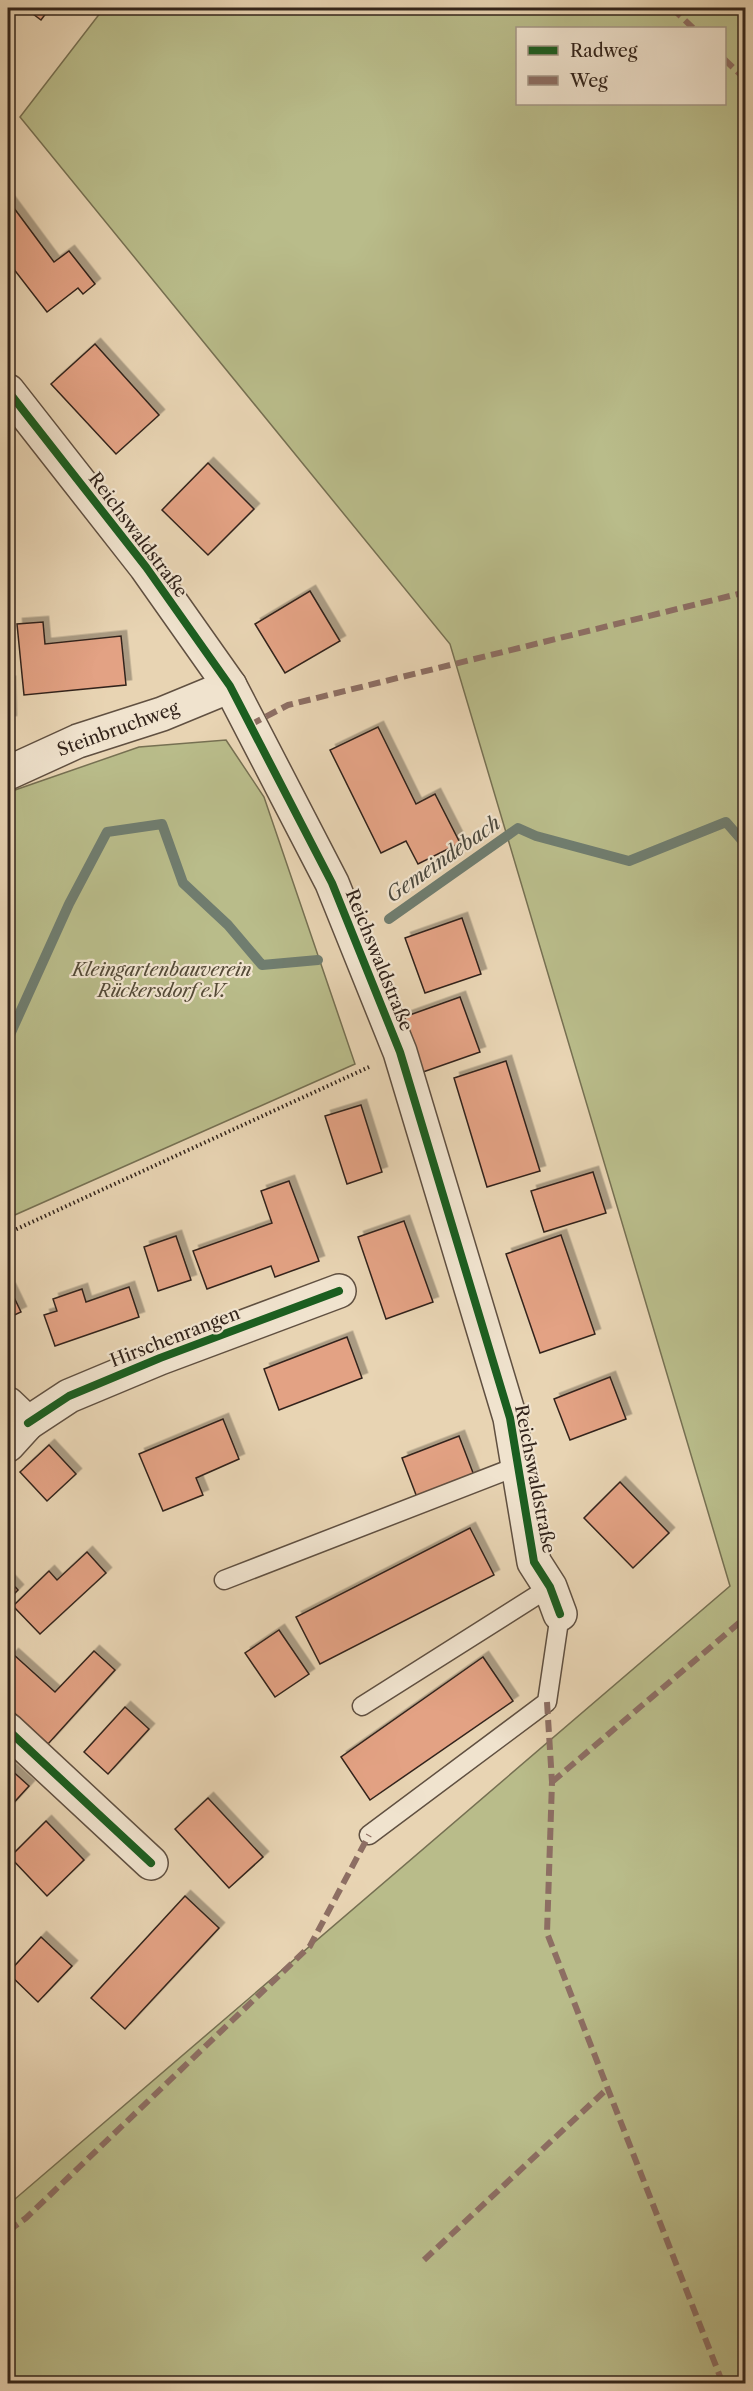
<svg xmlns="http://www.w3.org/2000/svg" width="753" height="2391" viewBox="0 0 753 2391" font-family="'Libre Caslon Text',serif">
<defs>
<filter id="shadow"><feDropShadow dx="5.5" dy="-5.5" stdDeviation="0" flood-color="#0004"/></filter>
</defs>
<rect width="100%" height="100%" fill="#e8d4b3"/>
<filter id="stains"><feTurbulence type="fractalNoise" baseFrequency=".00333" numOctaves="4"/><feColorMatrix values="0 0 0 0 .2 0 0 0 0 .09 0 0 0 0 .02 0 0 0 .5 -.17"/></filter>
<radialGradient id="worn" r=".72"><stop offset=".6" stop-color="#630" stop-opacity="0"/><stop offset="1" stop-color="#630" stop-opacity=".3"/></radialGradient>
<!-- green -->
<g fill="#b9bc8a" stroke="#767052" stroke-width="1.5" fill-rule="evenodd">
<path d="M104 8H745V2383H8V2205L730 1586 450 644 20 117ZM518 28H724V104H518Z"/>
<path d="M226 740 264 797 355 1064 8 1218V795L15 790 139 747Z"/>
</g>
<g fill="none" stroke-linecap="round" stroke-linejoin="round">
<!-- stream -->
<g stroke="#707d6f" stroke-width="10">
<path d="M389 919 518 828 536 836 629 861 726 822 746 845"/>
<path d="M8 1039 69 904 107 832 162 824 183 883 228 925 262 965 318 960"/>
</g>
</g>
<!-- building -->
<g fill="#e3a284" stroke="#33241b" stroke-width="1.5" filter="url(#shadow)">
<path d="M25 8H50L41 20Z"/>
<path d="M8 200 54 262 69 251 95 284 83 294 78 288 47 312 13 268 8 272Z"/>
<path d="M95 344 159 415 116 454 51 384Z"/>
<path d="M208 463 254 509 208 555 162 510Z"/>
<path d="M310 591 340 641 285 673 255 624Z"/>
<path d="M43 622 45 644 121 636 126 685 24 695 17 624Z"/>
<path d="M10 682 11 721H8V683Z"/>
<path d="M378 727 416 804 435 794 460 843 418 864 406 841 381 853 330 750Z"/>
<path d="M462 918 481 974 425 993 405 938Z"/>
<path d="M460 997 480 1052 423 1072 404 1017Z"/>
<path d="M506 1061 540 1171 487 1187 454 1078Z"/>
<path d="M361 1105 382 1172 347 1184 325 1116Z"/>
<path d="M593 1172 606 1213 544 1232 531 1191Z"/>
<path d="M289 1181 319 1261 275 1277 271 1266 207 1289 193 1251 272 1223 261 1191Z"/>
<path d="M404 1221 433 1302 386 1319 358 1237Z"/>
<path d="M561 1235 595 1334 540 1353 506 1254Z"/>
<path d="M176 1236 191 1280 158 1291 144 1247Z"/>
<path d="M129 1287 139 1317 55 1346 44 1315 57 1311 53 1299 82 1289 86 1302Z"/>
<path d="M10 1289 21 1312 8 1318V1290Z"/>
<path d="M347 1337 362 1378 279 1410 264 1369Z"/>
<path d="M610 1377 626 1419 570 1440 554 1399Z"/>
<path d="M223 1419 239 1459 196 1478 203 1495 163 1511 139 1454Z"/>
<path d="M459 1436 475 1478 418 1500 402 1458Z"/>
<path d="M49 1445 76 1474 47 1501 20 1472Z"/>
<path d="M620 1482 669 1533 633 1568 584 1518Z"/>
<path d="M470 1528 494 1575 320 1664 296 1617Z"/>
<path d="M87 1552 106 1573 40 1634 13 1606 49 1571 57 1580Z"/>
<path d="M8 1579 18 1590 8 1600Z"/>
<path d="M279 1630 309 1674 275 1697 245 1653Z"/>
<path d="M94 1651 115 1670 48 1744 8 1707V1660L13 1654 55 1692Z"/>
<path d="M483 1657 513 1701 370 1800 341 1757Z"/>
<path d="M125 1707 149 1729 108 1774 84 1752Z"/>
<path d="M8 1767 29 1786 8 1809Z"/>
<path d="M208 1798 263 1857 229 1888 175 1829Z"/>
<path d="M46 1821 84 1860 47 1896 10 1857Z"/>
<path d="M185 1896 219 1928 125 2029 91 1998Z"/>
<path d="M41 1937 72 1966 38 2002 8 1973Z"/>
</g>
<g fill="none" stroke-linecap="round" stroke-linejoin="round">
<defs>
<g id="lane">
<path d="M224 1580 518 1466"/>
<path d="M362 1706 550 1587"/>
<path d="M369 1835 547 1702 560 1614"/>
</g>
<g id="street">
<path d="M8 391 146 567 230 686 332 883 400 1052 510 1418 534 1562 550 1587 560 1614"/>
<path d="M8 773 78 741 162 714 230 686"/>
<path d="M8 1404 28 1423 8 1445"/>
<path d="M28 1423 69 1396 160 1358 339 1291"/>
<path d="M8 1730 151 1863"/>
</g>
</defs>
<!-- lane casing -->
<use href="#lane" stroke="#605041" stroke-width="21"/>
<!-- street casing -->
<use href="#street" stroke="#605041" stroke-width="36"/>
<!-- path -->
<path stroke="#33241b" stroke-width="4" stroke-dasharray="1.5 3" stroke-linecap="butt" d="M8 1233 369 1067"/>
<!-- lane -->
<use href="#lane" stroke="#f0e3ce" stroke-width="18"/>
<!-- street -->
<use href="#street" stroke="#f0e3ce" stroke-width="33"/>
<!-- quiet -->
<g stroke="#8d6e63" stroke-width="6" stroke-dasharray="12 6" stroke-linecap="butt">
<path d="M672 8 693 28"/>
<path d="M724 59 746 80"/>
<path d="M250 725 288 705 746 592"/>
<path d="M547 1702 552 1782 547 1933 723 2384"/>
<path d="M552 1782 746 1617"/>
<path d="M8 2231 26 2218 310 1946 369 1835"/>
<path d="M424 2260 608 2088"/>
</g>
<defs>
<g id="cycleway">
<path d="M8 391 146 567 230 686 332 883 400 1052 510 1418 534 1562 550 1587 560 1614"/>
<path d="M28 1423 69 1396 160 1358 339 1291"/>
<path d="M8 1730 151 1863"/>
</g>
</defs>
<!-- cycleway casing -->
<use href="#cycleway" stroke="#f0e3ce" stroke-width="11"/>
<!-- cycleway -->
<use href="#cycleway" stroke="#1b5e20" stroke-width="8"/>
</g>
<g text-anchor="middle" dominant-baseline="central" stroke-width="4.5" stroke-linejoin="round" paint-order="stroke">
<!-- street labels -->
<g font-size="18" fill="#33241b" stroke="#f0e3ce">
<text transform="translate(138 535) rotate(53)">Reichswaldstraße</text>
<text transform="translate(118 729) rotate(-20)">Steinbruchweg</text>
<text transform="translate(379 960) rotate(68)">Reichswaldstraße</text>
<text transform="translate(175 1337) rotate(-21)">Hirschenrangen</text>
<text transform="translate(535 1479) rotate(79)">Reichswaldstraße</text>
</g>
<!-- park labels -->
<g font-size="18" font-style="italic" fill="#544a37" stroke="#f0e3ce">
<text x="162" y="970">Kleingartenbauverein<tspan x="162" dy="21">Rückersdorf e.V.</tspan></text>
</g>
<!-- water labels -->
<g font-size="20" font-style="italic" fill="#4c493e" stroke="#f0e3ce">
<text transform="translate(443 859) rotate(-35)">Gemeindebach</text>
</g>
</g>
<!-- margin -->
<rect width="753" height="2391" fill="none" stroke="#e8d4b3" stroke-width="30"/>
<rect x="9" y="9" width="735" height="2373" fill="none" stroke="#33241b" stroke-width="3"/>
<rect x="15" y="15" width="723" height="2361" fill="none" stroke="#33241b" stroke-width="1.5"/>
<!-- legend -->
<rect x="516" y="27" width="210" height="78" fill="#f0e3ce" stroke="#a49786" stroke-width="1.5"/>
<rect x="528" y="46" width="30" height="9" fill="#1b5e20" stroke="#a49786" stroke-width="1.5"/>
<text x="570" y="57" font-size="18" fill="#33241b">Radweg</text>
<rect x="528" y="76" width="30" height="9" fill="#8d6e63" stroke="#a49786" stroke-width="1.5"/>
<text x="570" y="87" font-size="18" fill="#33241b">Weg</text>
<rect width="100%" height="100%" filter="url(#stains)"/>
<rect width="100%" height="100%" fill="url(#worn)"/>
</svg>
